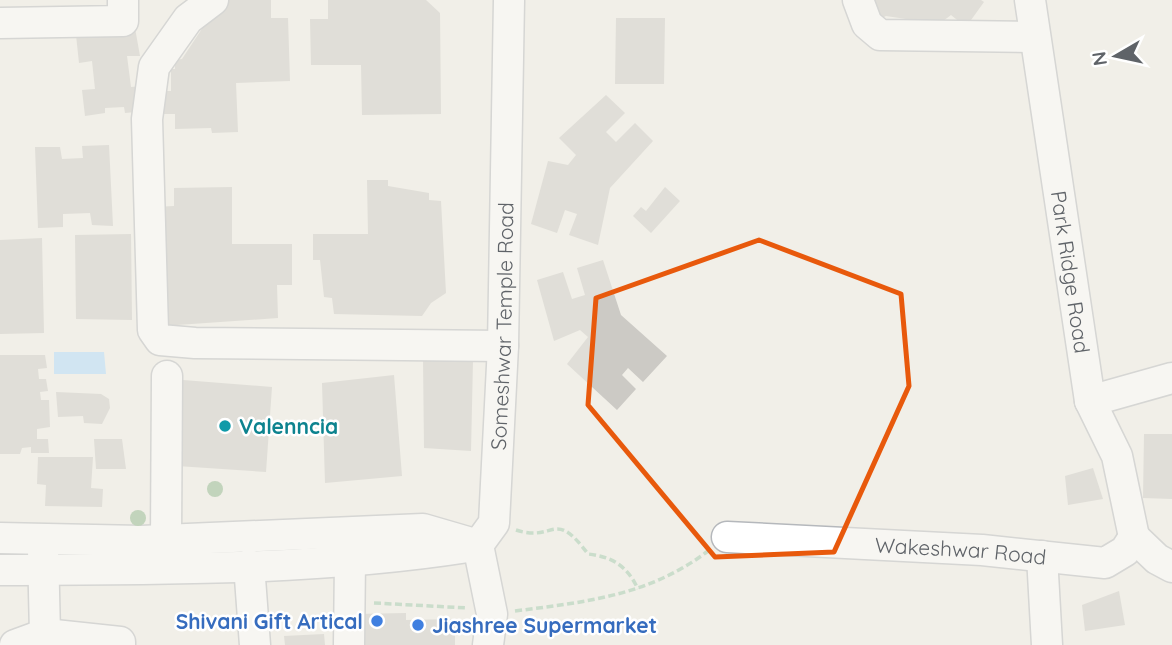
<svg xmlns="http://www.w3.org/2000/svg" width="1172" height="645" viewBox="0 0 1172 645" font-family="Quicksand,sans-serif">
<rect width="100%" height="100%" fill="#f1efe8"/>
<!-- water -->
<path fill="#aadaff" d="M54 352H104L106 374H54Z"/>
<!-- building -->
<g fill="#cccac5">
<path d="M221 0H271V18H288L290 81 236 83 238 132 212 133 211 128 175 129V114H160L159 91H171V69H175V60L182 59Z"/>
<path d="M328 0H426L440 13 441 114 362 115 361 65H311L310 19H328Z"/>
<path d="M862 0H981L984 2 966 27 951 15 939 24 886 16 874 22Z"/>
<path d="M616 18H665L664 84H615Z"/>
<path d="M135 28 140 56H127L131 87 144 86 146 111 125 113 124 107 105 108V113L85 116 82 90 95 89 92 61 79 63 76 35 97 32 98 37Z"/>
<path d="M606 95 625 113 606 132 616 142 635 123 653 141 610 188 598 245 569 235 577 214 565 210 557 233 531 224 548 161 568 165 576 155 559 138Z"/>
<path d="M109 145 113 226 92 225 90 213 63 214V227L38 228 35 147H60L62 159 83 158 82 146Z"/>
<path d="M367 180H388V186L429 193V200L441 201 446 293 431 303 422 316 334 314 332 298 324 297 320 260H313V234H368Z"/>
<path d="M232 187V244H292V285H277L278 318 163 326 154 207 174 206V188Z"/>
<path d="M665 187 680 201 651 233 633 216 641 207 646 211Z"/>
<path d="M131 234 132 320 76 319 75 235Z"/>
<path d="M42 238 44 333 0 334V240Z"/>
<path d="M603 260 621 315 667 356 643 382 628 368 622 375 636 389 617 410 567 364 588 337 580 330 554 341 537 280 563 272 572 299 585 295 577 268Z"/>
<path d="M0 355H45L47 368 38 369 39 379H46L48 391 40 392 41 400H49L50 427 37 429V439H48L49 453H31V447L22 448 20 454H0Z"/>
<path d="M423 358 473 360 471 451 424 448Z"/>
<path d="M394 375 402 476 325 483 322 383Z"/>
<path d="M183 380 272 387 266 472 177 466Z"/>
<path d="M56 392 101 394 109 399 110 408 102 424 84 423 83 416 58 417Z"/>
<path d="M1144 434H1172V499L1143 498Z"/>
<path d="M94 439H122L126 469H96Z"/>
<path d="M38 457H93L91 488 103 489 102 507 45 506 46 485 37 484Z"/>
<path d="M1093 468 1103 499 1068 505 1065 476Z"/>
<path d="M1119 591 1125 625 1085 631 1082 605Z"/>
<path d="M406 613V620L455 619V645H355V614Z"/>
<path d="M324 634 325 645H285L284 636Z"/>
</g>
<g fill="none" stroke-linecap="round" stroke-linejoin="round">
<defs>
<g id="minor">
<path d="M213 0 188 19 154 67 147 119 153 330 160 340 195 343 503 346"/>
<path d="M858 0 867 24 880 35 1033 37"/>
<path id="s1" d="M1030 0 1090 401 1117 456 1134 537"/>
<path d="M0 23 123 21V0"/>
<path d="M1090 401 1172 378"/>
<path id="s2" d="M727 537 982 550 1105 563 1125 551 1134 537"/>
<path d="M1134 537 1157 559 1172 567"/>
<path d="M0 538 141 541 423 529 478 545"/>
<path d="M166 539 167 376"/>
<path d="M43 550 45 634"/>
<path d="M1042 556 1047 645"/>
<path d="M249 565 255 645"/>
<path d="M0 570C155 569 314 571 468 547"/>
<path d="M15 645 45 634 120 642V645"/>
<path d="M349 645 350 560"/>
<path id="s3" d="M488 645 492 614 478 545 494 523 503 346 509 0"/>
</g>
</defs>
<!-- minor casing -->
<use href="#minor" stroke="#b5b8bc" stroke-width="33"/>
<!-- path -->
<g stroke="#9cc7a9" stroke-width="3.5" stroke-dasharray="7 3.5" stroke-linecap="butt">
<path d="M516 530C556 543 553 507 588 554 613 557 627 566 638 589"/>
<path d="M374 603 468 608"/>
<path d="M515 611C585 602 649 596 708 551"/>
</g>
<!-- minor -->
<use href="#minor" stroke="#fff" stroke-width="30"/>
</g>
<!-- trees -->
<g fill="#89b387">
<circle cx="215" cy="489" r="8"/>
<circle cx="138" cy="518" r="8"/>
</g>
<!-- marked area -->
<path d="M0 0H1172V645H0ZM759 240 901 294 909 386 834 552 715 557 588 405 596 298Z" fill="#f1efe8" fill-opacity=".55" fill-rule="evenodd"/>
<path fill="none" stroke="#e8590c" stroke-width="5" stroke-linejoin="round" d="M759 240 901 294 909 386 834 552 715 557 588 405 596 298Z"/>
<!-- markers -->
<circle fill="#0f9aa8" stroke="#fff" stroke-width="2.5" cx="225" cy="426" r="7"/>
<g fill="#3f7fe0" stroke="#fff" stroke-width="2.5">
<circle cx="377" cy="621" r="7"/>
<circle cx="418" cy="625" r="7"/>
</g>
<g text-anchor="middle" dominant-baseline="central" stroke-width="5" stroke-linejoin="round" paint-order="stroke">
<!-- street labels -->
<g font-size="21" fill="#5f6368" stroke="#fff">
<text stroke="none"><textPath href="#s1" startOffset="275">Park Ridge Road</textPath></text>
<text stroke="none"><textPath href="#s3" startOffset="326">Someshwar Temple Road</textPath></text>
<text stroke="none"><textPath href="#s2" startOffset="234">Wakeshwar Road</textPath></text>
</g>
<!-- culture labels -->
<g font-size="21" font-weight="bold" fill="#0d838f" stroke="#fff" text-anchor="start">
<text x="239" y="426">Valenncia</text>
</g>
<!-- shop labels -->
<g font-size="21" font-weight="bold" fill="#366cbe" stroke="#fff" text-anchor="end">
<text x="363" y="621">Shivani Gift Artical</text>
<text x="432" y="625" text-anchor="start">Jiashree Supermarket</text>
</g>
</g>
<!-- north arrow -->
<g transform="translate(1116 56) rotate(261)" stroke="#ffffff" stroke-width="5" paint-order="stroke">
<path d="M0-5L12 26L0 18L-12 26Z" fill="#5f6368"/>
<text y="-10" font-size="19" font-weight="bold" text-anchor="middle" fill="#5f6368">N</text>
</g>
</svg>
